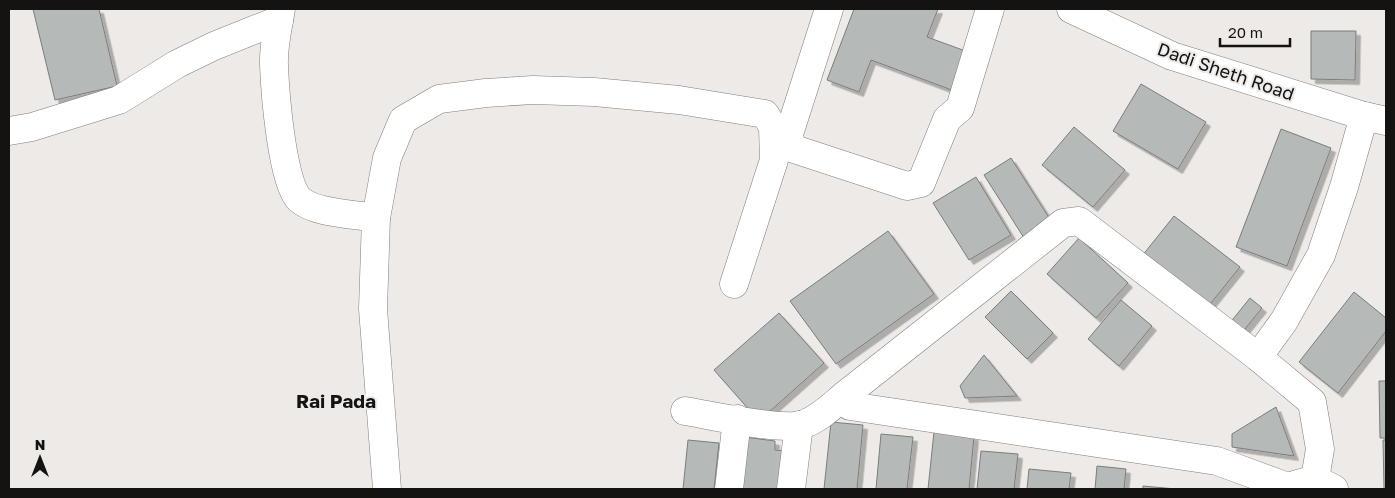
<svg xmlns="http://www.w3.org/2000/svg" width="1395" height="498" viewBox="0 0 1395 498" font-family="'Golos Text',sans-serif">
<defs>
<filter id="shadow"><feDropShadow dx="4.5" dy="4.5" stdDeviation="0" flood-color="#0004"/></filter>
</defs>
<rect width="100%" height="100%" fill="#edeae7"/>
<!-- building -->
<g fill="#b5bab9" stroke="#797d7d" filter="url(#shadow)">
<path d="M33 9H99L117 86 55 100Z"/>
<path d="M854 9H938L927 37 971 53 957 92 871 60 859 92 827 80Z"/>
<path d="M1311 31H1356L1355 80 1311 79Z"/>
<path d="M1141 84 1206 122 1178 169 1113 131Z"/>
<path d="M1074 127 1125 170 1093 207 1042 165Z"/>
<path d="M1281 129 1331 148 1287 266 1236 247Z"/>
<path d="M1011 158 1053 224 1026 241 984 175Z"/>
<path d="M976 177 1011 235 969 260 933 203Z"/>
<path d="M1174 216 1240 267 1207 308 1142 256Z"/>
<path d="M888 231 934 294 836 364 790 301Z"/>
<path d="M1079 238 1128 283 1096 318 1047 274Z"/>
<path d="M1011 291 1053 333 1027 359 985 317Z"/>
<path d="M1354 292 1386 318V331L1338 393 1299 362Z"/>
<path d="M1250 298 1262 308 1241 334 1229 324Z"/>
<path d="M1121 300 1152 326 1119 366 1088 339Z"/>
<path d="M779 313 824 363 759 421 714 370Z"/>
<path d="M984 355 1017 396 965 398 960 386Z"/>
<path d="M1379 381H1386V438H1380Z"/>
<path d="M1276 407 1294 456 1232 447V434Z"/>
<path d="M831 422 863 425 857 489H824Z"/>
<path d="M934 432 974 436 969 489H928Z"/>
<path d="M881 434 913 437 907 489H876Z"/>
<path d="M744 437 775 441V450L794 452 788 489H737Z"/>
<path d="M688 440 719 443 714 489H683Z"/>
<path d="M1383 440H1386V489H1384Z"/>
<path d="M981 451 1018 454 1014 489H977Z"/>
<path d="M1097 466 1126 469 1124 489H1095Z"/>
<path d="M1029 469 1071 473 1069 489H1027Z"/>
<path d="M1143 486 1176 489H1143Z"/>
</g>
<g fill="none" stroke-linecap="round" stroke-linejoin="round">
<defs>
<g id="minor">
<path d="M281 9C278 27 273 47 274 65 275 92 282 182 299 199 315 214 355 214 376 218"/>
<path d="M829 9 789 134 791 148 907 186 921 183 947 119 960 108 990 9"/>
<path d="M1071 9 1172 56 1364 116 1386 121"/>
<path d="M9 131 32 127 119 100 177 64 214 46 279 20"/>
<path d="M1258 357 1284 321 1321 255 1344 187 1364 116"/>
<path d="M685 411C710 415 783 432 804 424 819 419 833 405 845 395"/>
<path d="M1315 479 1320 449 1312 402 1258 357 1079 221 1063 223 845 395 850 406 1217 461 1288 487 1315 479 1334 489"/>
<path d="M387 489 373 309 376 218 387 158 403 120 439 99 486 93 533 90 594 92 679 100 765 114 773 127 774 160 734 284"/>
<path d="M729 489 737 419"/>
<path d="M791 489 799 425"/>
</g>
</defs>
<!-- minor casing -->
<use href="#minor" stroke="#817e7b" stroke-width="29"/>
<!-- minor -->
<use href="#minor" stroke="#fff" stroke-width="28"/>
</g>
<g text-anchor="middle" dominant-baseline="central" stroke-width="4" stroke-linejoin="round" paint-order="stroke">
<!-- street labels -->
<g font-size="18" fill="#141312" stroke="#edeae7">
<text transform="translate(1226 71) rotate(19)">Dadi Sheth Road</text>
</g>
<!-- neighbourhood labels -->
<g font-size="19" font-weight="bold" fill="#141312" stroke="#edeae7">
<text x="336" y="400">Rai Pada</text>
</g>
</g>
<!-- border -->
<rect width="1395" height="498" fill="none" stroke="#141312" stroke-width="20"/>
<!-- north arrow -->
<g transform="translate(40 458)" stroke="#edeae7" stroke-width="4" paint-order="stroke">
<path d="M0-4L9 19L0 12L-9 19Z" fill="#141312"/>
<text y="-8" font-size="14" font-weight="bold" text-anchor="middle" fill="#141312">N</text>
</g>
<!-- scale -->
<path d="M1220 38v8h70v-8" fill="none" stroke="#141312" stroke-width="2.5"/>
<text x="1228" y="38" font-size="15" fill="#141312" stroke="#edeae7" stroke-width="4" paint-order="stroke">20 m</text>
</svg>
